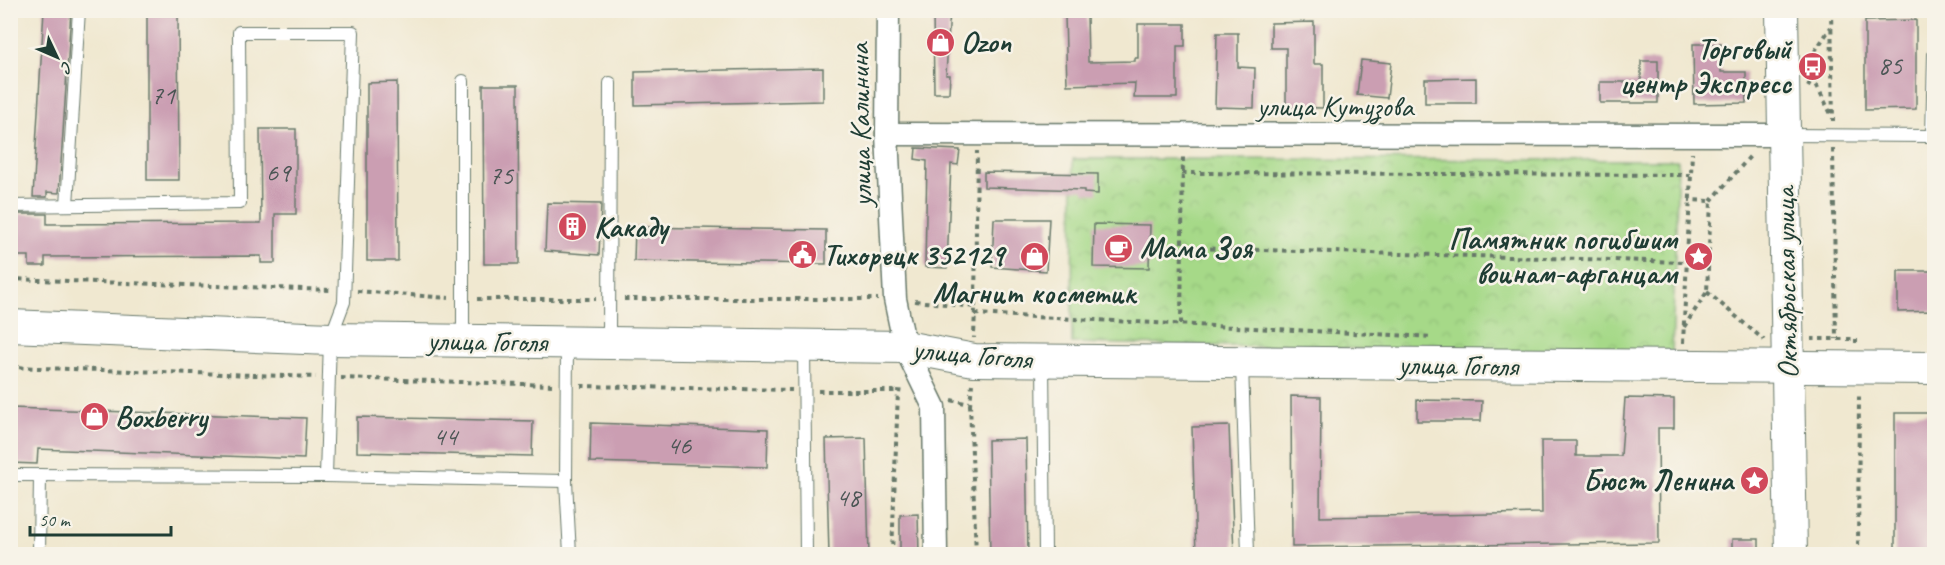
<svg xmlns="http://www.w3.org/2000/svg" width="1945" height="565" viewBox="0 0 1945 565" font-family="Caveat,sans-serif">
<defs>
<pattern id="park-crowns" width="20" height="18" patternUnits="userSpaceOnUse" patternTransform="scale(1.5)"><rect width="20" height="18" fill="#a6d988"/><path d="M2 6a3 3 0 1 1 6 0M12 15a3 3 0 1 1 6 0" fill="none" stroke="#8ebb76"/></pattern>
</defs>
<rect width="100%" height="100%" fill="#f7f3e8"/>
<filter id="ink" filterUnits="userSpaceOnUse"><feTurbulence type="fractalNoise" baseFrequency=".0167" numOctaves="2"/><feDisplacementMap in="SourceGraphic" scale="12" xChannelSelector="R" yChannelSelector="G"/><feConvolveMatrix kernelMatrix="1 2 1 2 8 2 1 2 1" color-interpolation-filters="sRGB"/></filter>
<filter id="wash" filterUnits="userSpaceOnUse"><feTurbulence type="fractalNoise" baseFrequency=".008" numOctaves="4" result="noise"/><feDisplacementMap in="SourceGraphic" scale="24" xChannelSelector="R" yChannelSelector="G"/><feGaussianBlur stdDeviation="1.35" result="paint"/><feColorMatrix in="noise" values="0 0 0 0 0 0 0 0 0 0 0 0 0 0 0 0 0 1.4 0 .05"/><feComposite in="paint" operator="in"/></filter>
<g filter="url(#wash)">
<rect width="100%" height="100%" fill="#f0e8d0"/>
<!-- park -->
<path fill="url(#park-crowns)" stroke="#628b5e" stroke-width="1.5" d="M1073 159 1678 160 1672 355 1072 343Z"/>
<g id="blocks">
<!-- building -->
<g fill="#cb9eb2">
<path d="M44 10H71L59 193 47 192V197H33Z"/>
<path d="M147 10H178L179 180H147Z"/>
<path d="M933 10H950L946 75H950L949 93H934Z"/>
<path d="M1065 16H1087L1088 62 1135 61V58H1138V24H1185V46H1177V98H1134L1135 83 1067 85Z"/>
<path d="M1916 20V109L1865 110V21Z"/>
<path d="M1314 22V64H1323V108L1286 107V48H1271V23Z"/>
<path d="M1217 33H1238V67L1255 68 1254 108 1215 107Z"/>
<path d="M1693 44H1721V72H1746V103L1694 104Z"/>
<path d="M1361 60 1391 63 1387 98 1357 95Z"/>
<path d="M1641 61H1658V103H1600V82H1641Z"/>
<path d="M823 68V101L635 105V72Z"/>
<path d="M1476 78V103H1425V79Z"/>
<path d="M397 82 398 261H367V83Z"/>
<path d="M483 85H518L519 264H484Z"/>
<path d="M260 129H296V214H275V263H261V256L45 257V266H29V256H18V214H47V224L261 223Z"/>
<path d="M916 148 960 150 958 165 951 164 947 268 925 267 927 161 915 159Z"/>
<path d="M984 172 1098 174V194L1084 193V190L984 187Z"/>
<path d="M547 203 601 204 599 255 545 251Z"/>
<path d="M994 219H1049L1046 271 992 267Z"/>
<path d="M1094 224 1150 225 1149 268 1093 267Z"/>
<path d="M635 227 826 230V264L634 261Z"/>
<path d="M1898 271H1935V311L1898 312Z"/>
<path d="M1291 396 1321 397 1320 517 1542 513 1541 441H1576V456H1621L1625 398 1674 399V428H1658L1659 543 1292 547Z"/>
<path d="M1417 400 1482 401 1481 421H1417Z"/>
<path d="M10 408 306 418 304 459 38 449 37 464 10 463Z"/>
<rect x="1895" y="413" width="34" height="142"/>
<path d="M357 417 533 421 532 456 357 452Z"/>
<path d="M591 423 768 429 767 467 590 462Z"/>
<path d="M1229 426 1234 555H1196L1192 427Z"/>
<path d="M866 438 869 555H829L826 439Z"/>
<path d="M1026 439 1028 555H990L988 440Z"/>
<path d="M918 514 919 555H900V515Z"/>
<rect x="1732" y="539" width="27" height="16"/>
</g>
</g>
</g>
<g filter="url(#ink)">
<use href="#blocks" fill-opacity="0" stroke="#68796b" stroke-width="1.5"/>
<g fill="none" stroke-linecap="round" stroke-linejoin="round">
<defs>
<g id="service">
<path d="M463 81V339"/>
<path d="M1785 135 1932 136 1934 54"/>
<path d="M67 205 79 10"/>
<path d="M10 206 240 203 239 32H353L344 302 330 339 326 476 10 475"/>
<path d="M609 341 610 83"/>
<path d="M567 343 566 481 570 554"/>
<path d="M804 346 806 554"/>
<path d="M1043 361 1045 554"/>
<path d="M1242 364 1248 554"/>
<path d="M326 476 566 481"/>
<path d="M39 554 40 475"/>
</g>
<g id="minor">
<path d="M888 10 887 134 895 299 905 347 934 407 936 554"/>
<path d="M887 134 1784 135"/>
</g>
<g id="secondary">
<path d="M1782 10 1791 554"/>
<path d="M10 326 330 339 905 347 974 360 1934 368"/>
</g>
</defs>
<!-- service casing -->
<use href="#service" stroke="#68796b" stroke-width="14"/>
<!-- minor casing -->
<use href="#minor" stroke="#68796b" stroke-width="25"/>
<!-- secondary casing -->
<use href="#secondary" stroke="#68796b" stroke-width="34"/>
<!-- path -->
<g stroke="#68796b" stroke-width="4" stroke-dasharray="4.5 4.5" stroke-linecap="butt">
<path d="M1831 10 1833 121"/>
<path d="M1813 78V54L1831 27"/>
<path d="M1808 87 1813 78 1832 116"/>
<path d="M1833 149 1836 339"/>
<path d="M1182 173 1690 175"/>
<path d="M1711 201 1752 154"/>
<path d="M1156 247 1685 262"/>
<path d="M10 279 332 290"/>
<path d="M357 291 449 298"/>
<path d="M1707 292 1764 340"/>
<path d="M477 299H596"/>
<path d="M624 299H878"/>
<path d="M915 301 975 307 974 338"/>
<path d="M975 307 977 151"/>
<path d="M975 314 1433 337"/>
<path d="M1181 324 1183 154"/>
<path d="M1684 327 1707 292 1711 201 1689 200"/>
<path d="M1811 339H1856V343"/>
<path d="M1683 343 1692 153"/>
<path d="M10 367 316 377"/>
<path d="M341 378 552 385"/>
<path d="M581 386 792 390"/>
<path d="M818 391H898"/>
<path d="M951 400 970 404 972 384"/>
<path d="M970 404 976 554"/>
<path d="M892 554 898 391 905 392"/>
<path d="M1858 554 1859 393"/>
</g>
<!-- service -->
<use href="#service" stroke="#fff" stroke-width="12"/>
<!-- minor -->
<use href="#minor" stroke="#fff" stroke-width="22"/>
<!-- secondary -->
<use href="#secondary" stroke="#fff" stroke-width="32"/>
</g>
</g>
<!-- icons -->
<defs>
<symbol id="shop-disc" viewBox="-11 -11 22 22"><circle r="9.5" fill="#d1495b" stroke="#f7f3e8"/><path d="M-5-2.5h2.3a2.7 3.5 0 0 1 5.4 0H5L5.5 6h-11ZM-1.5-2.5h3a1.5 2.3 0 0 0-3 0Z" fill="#fff"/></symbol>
<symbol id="bus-disc" viewBox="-11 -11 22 22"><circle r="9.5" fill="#d1495b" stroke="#f7f3e8"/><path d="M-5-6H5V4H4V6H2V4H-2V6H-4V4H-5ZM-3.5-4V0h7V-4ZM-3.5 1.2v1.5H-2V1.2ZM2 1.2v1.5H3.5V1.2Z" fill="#fff"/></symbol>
<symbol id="building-disc" viewBox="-11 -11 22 22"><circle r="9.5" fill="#d1495b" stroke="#f7f3e8"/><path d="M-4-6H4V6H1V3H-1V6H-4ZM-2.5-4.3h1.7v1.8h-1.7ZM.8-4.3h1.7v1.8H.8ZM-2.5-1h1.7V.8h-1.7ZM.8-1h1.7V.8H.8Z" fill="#fff"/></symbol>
<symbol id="cafe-disc" viewBox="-11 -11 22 22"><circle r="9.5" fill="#d1495b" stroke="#f7f3e8"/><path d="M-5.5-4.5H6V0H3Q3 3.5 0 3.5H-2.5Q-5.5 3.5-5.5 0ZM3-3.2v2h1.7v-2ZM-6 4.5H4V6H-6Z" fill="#fff"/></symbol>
<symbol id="civic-disc" viewBox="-11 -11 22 22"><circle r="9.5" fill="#d1495b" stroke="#f7f3e8"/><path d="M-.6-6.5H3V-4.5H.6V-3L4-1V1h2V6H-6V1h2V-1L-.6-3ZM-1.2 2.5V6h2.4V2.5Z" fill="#fff"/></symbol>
<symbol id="sight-disc" viewBox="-11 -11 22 22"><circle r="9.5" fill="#d1495b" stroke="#f7f3e8"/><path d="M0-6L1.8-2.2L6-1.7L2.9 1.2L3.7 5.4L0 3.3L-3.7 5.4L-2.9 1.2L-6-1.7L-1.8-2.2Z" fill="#fff"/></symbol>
</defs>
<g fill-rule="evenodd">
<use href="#shop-disc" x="924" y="26" width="33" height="33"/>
<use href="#bus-disc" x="1796" y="50" width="33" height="33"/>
<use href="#building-disc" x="556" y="210" width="33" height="33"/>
<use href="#cafe-disc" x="1102" y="232" width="33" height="33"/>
<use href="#civic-disc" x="786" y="238" width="33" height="33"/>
<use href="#shop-disc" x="1018" y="240" width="33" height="33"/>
<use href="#sight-disc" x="1682" y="240" width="33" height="33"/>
<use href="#shop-disc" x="78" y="400" width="33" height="33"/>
<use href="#sight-disc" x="1738" y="464" width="33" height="33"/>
</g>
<g text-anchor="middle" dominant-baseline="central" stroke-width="5" stroke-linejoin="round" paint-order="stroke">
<!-- number labels -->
<g font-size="27" fill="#4a5554">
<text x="1890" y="65">85</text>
<text x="163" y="95">71</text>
<text x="278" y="172">69</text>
<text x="501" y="175">75</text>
<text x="445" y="436">44</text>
<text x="679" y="445">46</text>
<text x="848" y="497">48</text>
</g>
<!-- poi labels -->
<g font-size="30" font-weight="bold" fill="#1f3d34" stroke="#f7f3e8" text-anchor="start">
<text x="961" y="42">Ozon</text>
<text x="1791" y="49" text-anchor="end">Торговый<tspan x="1791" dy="34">центр Экспресс</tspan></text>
<text x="594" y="227">Какаду</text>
<text x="1677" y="239" text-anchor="end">Памятник погибшим<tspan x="1677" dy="34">воинам-афганцам</tspan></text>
<text x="1140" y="248">Мама Зоя</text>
<text x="823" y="255">Тихорецк 352129</text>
<text x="1034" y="293" text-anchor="middle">Магнит косметик</text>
<text x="115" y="417">Boxberry</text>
<text x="1733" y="480" text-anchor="end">Бюст Ленина</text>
</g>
<!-- street labels -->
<g font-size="30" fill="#1f3d34" stroke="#f7f3e8">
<text x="1335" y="106">улица Кутузова</text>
<text transform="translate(860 125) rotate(-91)">улица Калинина</text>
<text transform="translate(1786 283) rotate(-91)">Октябрьская улица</text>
<text transform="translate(487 341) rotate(1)">улица Гоголя</text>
<text transform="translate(972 354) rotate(5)">улица Гоголя</text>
<text transform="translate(1458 365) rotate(1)">улица Гоголя</text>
</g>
</g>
<!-- margin -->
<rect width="1945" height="565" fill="none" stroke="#f7f3e8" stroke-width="36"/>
<!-- north arrow -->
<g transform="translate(57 57) rotate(134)" stroke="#f7f3e8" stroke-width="4.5" paint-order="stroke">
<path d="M0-4.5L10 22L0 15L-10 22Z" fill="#1f3d34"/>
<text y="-9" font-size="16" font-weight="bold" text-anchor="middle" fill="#1f3d34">С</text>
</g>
<!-- scale -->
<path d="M30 526v9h141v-9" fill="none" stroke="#1f3d34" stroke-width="3"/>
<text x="39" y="526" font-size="18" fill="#1f3d34" stroke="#f7f3e8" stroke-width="4.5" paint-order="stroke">50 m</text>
</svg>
